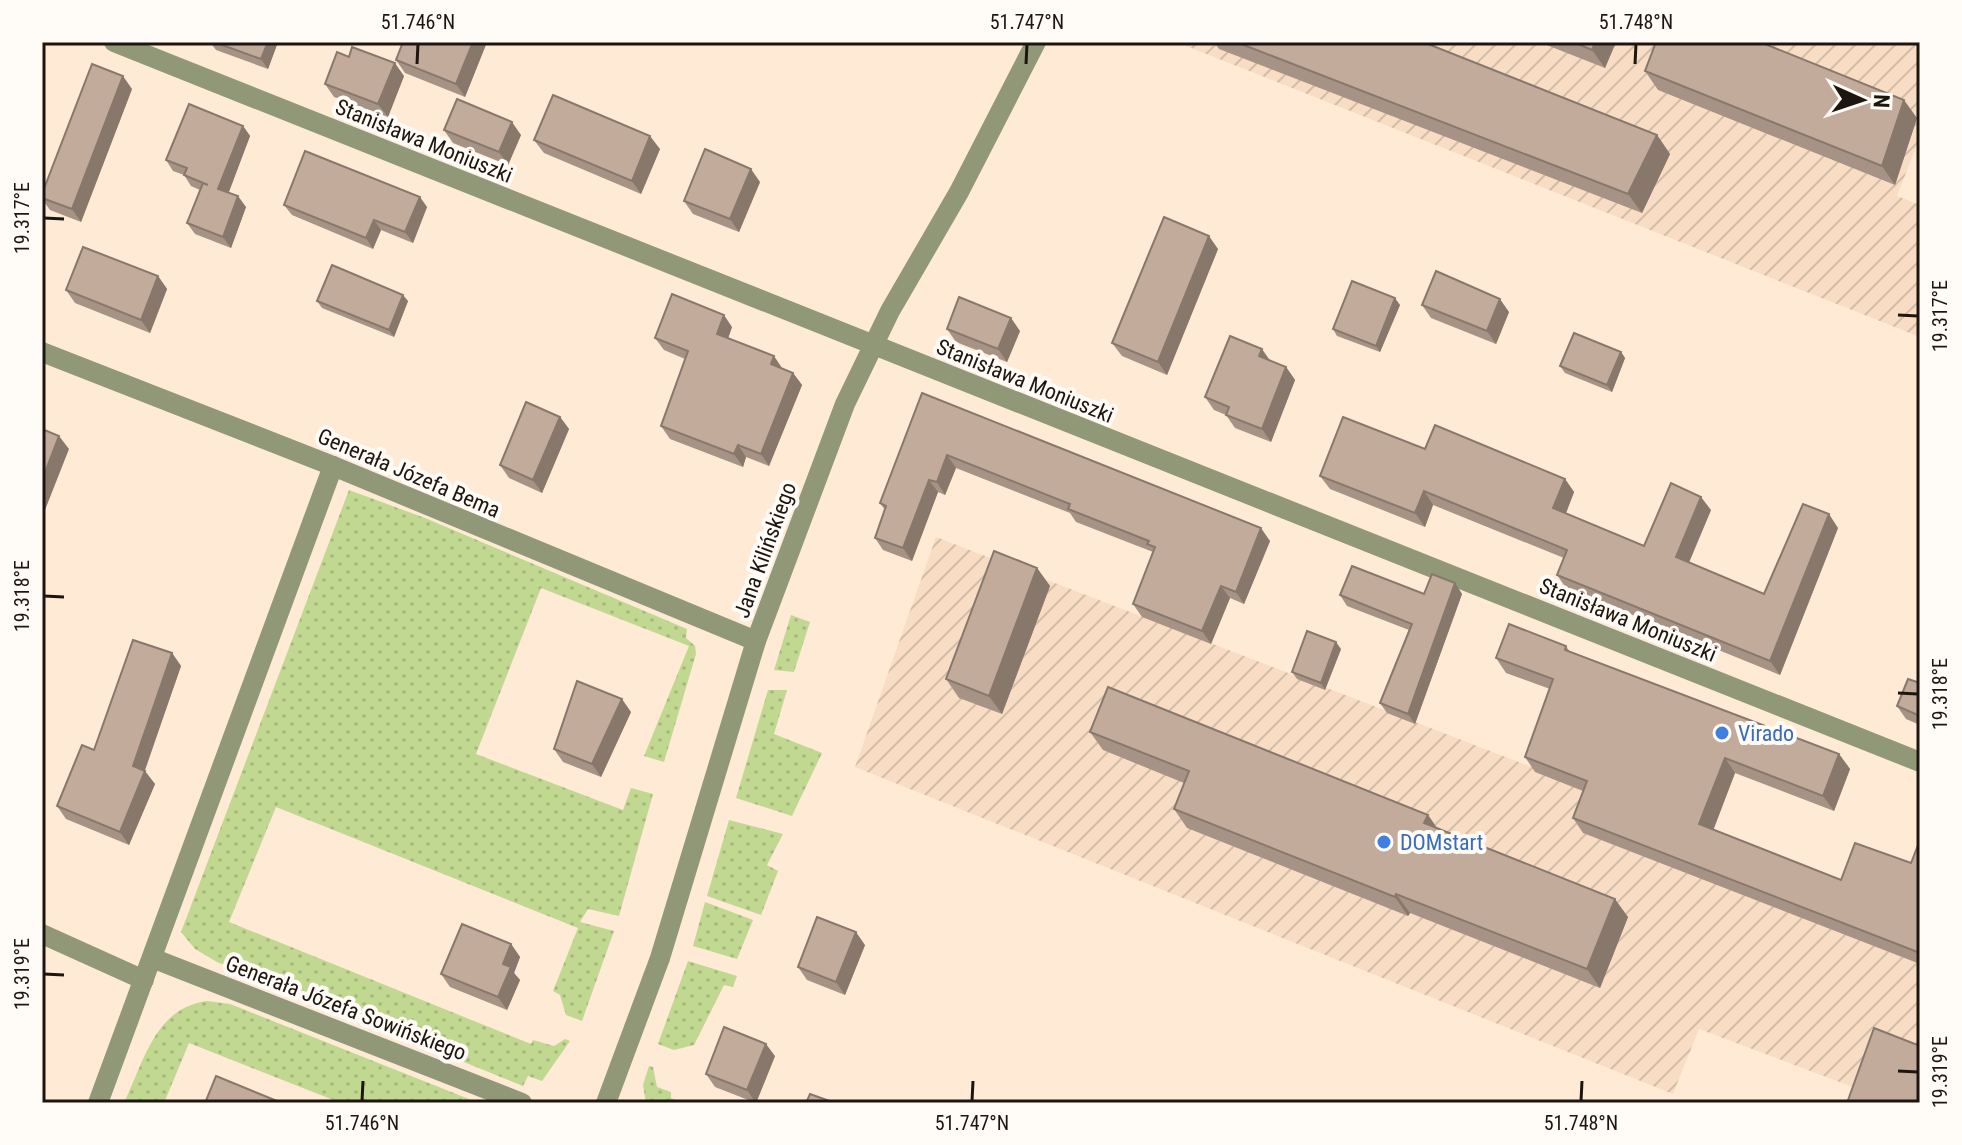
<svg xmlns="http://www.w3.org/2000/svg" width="1962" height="1145" viewBox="0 0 1962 1145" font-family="'Roboto Condensed',sans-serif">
<defs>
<pattern id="industrial-furrows" width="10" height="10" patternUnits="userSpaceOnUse" patternTransform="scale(2)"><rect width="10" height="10" fill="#f8ddc4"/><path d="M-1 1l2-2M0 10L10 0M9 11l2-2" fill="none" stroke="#d4bda7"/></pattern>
<pattern id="grass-dots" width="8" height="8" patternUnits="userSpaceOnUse" patternTransform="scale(2)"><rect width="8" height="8" fill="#c1d891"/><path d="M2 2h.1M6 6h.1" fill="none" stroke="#a5b97c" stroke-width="1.8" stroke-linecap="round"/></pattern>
</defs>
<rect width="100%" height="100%" fill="#ffead6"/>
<!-- industrial -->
<g fill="url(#industrial-furrows)">
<path d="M1176 42H1920V137L1897 196 1920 205V337Z"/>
<path d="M936 537 1920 917V1103H1895L1699 1029 1673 1094 855 767Z"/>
</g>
<!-- grass -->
<g fill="url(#grass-dots)">
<path d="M349 490 425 518 687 629 686 638 695 646 696 654 664 762 644 756 689 646 541 588 476 754 623 810 631 788 653 794 619 916 588 909 580 922 614 931 582 1021 566 1015 560 995 553 991 578 928 276 807 229 922 531 1044 533 1040 554 1046 565 1039 570 1041 542 1081 528 1076 523 1086 217 962 195 949 181 932Z"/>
<path d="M791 615 810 622 794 672 774 670Z"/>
<path d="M768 690H787L774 734 822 753 792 816 736 798Z"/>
<path d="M729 820 783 834 767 865 778 871 761 915 707 896Z"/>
<path d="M705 902 753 920 737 959 693 946Z"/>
<path d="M688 961 737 976 733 987 724 985 694 1045 674 1050 658 1044Z"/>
<path d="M207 1001 230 1004 479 1103H341L189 1043 164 1103H124C144 1061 155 1008 207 1001Z"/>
<path d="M649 1066 653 1067 657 1087 671 1092V1098L684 1103H646L643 1085Z"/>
</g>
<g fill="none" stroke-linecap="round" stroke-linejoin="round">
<!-- street -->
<g stroke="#909877" stroke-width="20">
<path d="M114 42 1920 762"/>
<path d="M42 352 333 466 756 641"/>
<path d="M42 934 144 980"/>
<path d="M152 958 522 1103"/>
<path d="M98 1103 333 466"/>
<path d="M606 1103 660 958 756 641 845 404 890 311 959 192 1036 42"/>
</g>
</g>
<!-- wall -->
<g fill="#a79385">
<path d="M210 42H278L268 69 216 50Z"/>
<path d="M403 42H487L465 97 405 73 396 60Z"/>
<path d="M1214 42H1423L1657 135 1670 154 1642 213 1219 49Z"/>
<path d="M1539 42H1616L1605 68Z"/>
<path d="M1650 42H1760L1917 118 1895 185 1658 90 1645 71 1655 46Z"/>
<path d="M404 76 388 117 334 97 325 84Z"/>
<path d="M132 89 81 222 50 210 42 199V194Z"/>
<path d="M243 126 250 136 228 193 246 207 231 248 195 234 187 223 200 190 191 186 184 175 173 171 166 160Z"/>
<path d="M444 130 521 135 508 165 453 143Z"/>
<path d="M534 140 660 149 641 194 544 153Z"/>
<path d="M760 182 739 232 693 214 684 201Z"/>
<path d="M284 205 427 207 413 243 381 230 373 249 292 215Z"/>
<path d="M1218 249 1167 375 1122 356 1112 343Z"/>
<path d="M158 276 167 289 150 333 75 303 66 290Z"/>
<path d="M317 301H408L394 337 322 308Z"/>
<path d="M1400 305 1380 352 1337 336 1333 329Z"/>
<path d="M1422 305 1509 312 1496 344 1431 318Z"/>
<path d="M732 327 728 339 782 369 793 373 802 385 769 466 746 457 743 467 670 439 661 426 685 359 664 350 655 338Z"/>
<path d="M947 329 1020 331 1007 362 956 342Z"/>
<path d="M1621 352 1625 358 1612 392 1565 373 1560 366Z"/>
<path d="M1271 361 1286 367 1295 380 1271 442 1235 428 1226 415 1214 410 1205 397Z"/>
<path d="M922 393 1270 541 1244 604 1230 598 1211 644 1142 617 1133 604 1153 552 1076 522 1070 513 956 468 945 495 938 492 912 561 883 550 875 538 885 510 880 503Z"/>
<path d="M560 417 569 429 542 493 509 478 500 465Z"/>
<path d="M1425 449 1565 479 1574 492 1566 513 1644 546 1711 510 1689 563 1764 594 1838 528 1780 675 1566 588 1557 575 1564 558 1433 505 1425 527 1330 489 1320 476Z"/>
<path d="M1037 568 1050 586 1002 714 959 698 946 679Z"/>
<path d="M1455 583 1462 594 1415 724 1387 713 1380 703 1409 630 1347 606 1340 595 1424 594Z"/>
<path d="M1566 646 1570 652 1839 754 1850 769 1834 811 1735 773 1713 829 1841 880 1911 863 1920 840V964L1583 833 1573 818 1583 791 1535 772 1525 757 1550 689 1506 673 1496 658Z"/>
<path d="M1341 649 1325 690 1297 679 1292 672Z"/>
<path d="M172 653 181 666 144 771 155 784 129 845 66 819 57 806 94 750Z"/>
<path d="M1920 683V725L1906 719 1897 706Z"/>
<path d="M631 712 601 777 563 762 554 749Z"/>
<path d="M1090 732 1428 815 1437 828 1628 917 1600 988 1410 913 1408 916 1187 828 1174 809 1184 783 1103 750Z"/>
<path d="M511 944 520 957 514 973 520 980 507 1010 450 987 441 974Z"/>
<path d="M865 945 845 995 807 980 798 967Z"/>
<path d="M775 1056 756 1103 715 1087 706 1074Z"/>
</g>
<!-- shaded-wall -->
<g fill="#88786c">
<path d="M268 42H278L268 69 261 59Z"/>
<path d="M473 42H487L465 97 456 84Z"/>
<path d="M1595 42H1616L1605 68 1592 50Z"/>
<path d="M395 63 404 76 388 117 378 104Z"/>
<path d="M123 76 132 89 81 222 72 209Z"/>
<path d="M1904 100 1917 118 1895 185 1882 166Z"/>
<path d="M512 122 521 135 508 165 499 152Z"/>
<path d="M243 126 250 136 226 200 218 189Z"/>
<path d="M1657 135 1670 154 1642 213 1628 194Z"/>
<path d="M650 136 660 149 641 194 632 181Z"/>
<path d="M751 169 760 182 739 232 730 219Z"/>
<path d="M238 196 246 207 231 248 223 237Z"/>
<path d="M420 197 427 207 413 243 405 232Z"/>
<path d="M374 220 381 230 373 249 366 238Z"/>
<path d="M1209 236 1218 249 1167 375 1158 362Z"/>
<path d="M158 276 167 289 150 333 141 320Z"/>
<path d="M403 295 408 301 394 337 389 330Z"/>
<path d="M1395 298 1400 305 1380 352 1376 346Z"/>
<path d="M1500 299 1509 312 1496 344 1487 331Z"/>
<path d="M724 315 732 327 725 346 717 334Z"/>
<path d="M1011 318 1020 331 1007 362 998 349Z"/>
<path d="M1262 349 1271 362 1259 356Z"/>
<path d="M1621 352 1625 358 1612 392 1607 385Z"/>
<path d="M774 356 782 368 771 364Z"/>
<path d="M1286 367 1295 380 1271 442 1262 429Z"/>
<path d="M793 373 802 385 769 466 761 454Z"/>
<path d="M560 417 569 429 542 493 533 480Z"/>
<path d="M59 436 69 449 45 510 42 506V480Z"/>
<path d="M738 445 746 457 743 467 734 454Z"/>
<path d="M947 455 956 468 945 495 937 482Z"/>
<path d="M1565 479 1574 492 1563 521 1553 508Z"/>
<path d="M929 480 938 492 912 561 903 548Z"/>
<path d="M1424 491 1433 505 1425 527 1415 513Z"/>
<path d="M1701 497 1711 510 1685 571 1676 557Z"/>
<path d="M1829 514 1838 528 1780 675 1770 661Z"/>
<path d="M1261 528 1270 541 1244 604 1236 592Z"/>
<path d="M1037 568 1050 586 1002 714 989 696Z"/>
<path d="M1455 583 1462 594 1415 724 1408 714Z"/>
<path d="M1221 586 1230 598 1211 644 1202 631Z"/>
<path d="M1336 642 1341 649 1325 690 1321 683Z"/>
<path d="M172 653 181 666 142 779 133 766Z"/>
<path d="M622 699 631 712 601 777 592 764Z"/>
<path d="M1839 754 1850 769 1834 811 1823 796Z"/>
<path d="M1725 758 1735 773 1710 839 1699 824Z"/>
<path d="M145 771 155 784 129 845 120 832Z"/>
<path d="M1428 815 1441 834 1424 823Z"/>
<path d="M1396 894 1410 913 1408 916 1395 897Z"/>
<path d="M1615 899 1628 917 1600 988 1587 969Z"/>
<path d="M856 932 865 945 845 995 836 982Z"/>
<path d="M511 944 520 957 514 973 520 980 507 1010 498 997 503 964Z"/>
<path d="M766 1044 775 1056 756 1103 747 1090Z"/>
</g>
<!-- building -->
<g fill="#c2ab9b" stroke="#88786c" stroke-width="2">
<path d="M214 42H268L261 59Z"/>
<path d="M403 42H473L456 84 396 60Z"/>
<path d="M1236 42H1423L1657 135 1628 194Z"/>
<path d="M1573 42H1595L1592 50Z"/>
<path d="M1656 42H1760L1904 100 1882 166 1645 71Z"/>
<path d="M352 47 395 63 378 104 325 84 337 52 349 57Z"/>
<path d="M92 64 123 76 72 209 42 198V194Z"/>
<path d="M553 95 650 136 632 181 534 140Z"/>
<path d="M457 99 512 122 499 152 444 130Z"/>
<path d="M189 104 243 126 218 189 238 196 223 237 187 223 203 183 208 185 184 175 187 168 166 160Z"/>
<path d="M705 149 751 169 730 219 684 201Z"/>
<path d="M305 151 420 197 405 232 374 220 366 238 284 205Z"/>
<path d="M1164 217 1209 236 1158 362 1112 343Z"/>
<path d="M83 247 158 276 141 320 66 290Z"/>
<path d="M332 265 403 295 389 330 317 301Z"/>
<path d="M1436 271 1500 299 1487 331 1422 305Z"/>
<path d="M1352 281 1395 298 1376 346 1333 329Z"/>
<path d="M672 294 724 315 717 334 774 356 771 364 793 373 761 454 738 445 734 454 661 426 688 351 655 338Z"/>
<path d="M959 297 1011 318 998 349 947 329Z"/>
<path d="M1574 333 1621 352 1607 385 1560 366Z"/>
<path d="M1230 336 1262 349 1259 356 1286 367 1262 429 1226 415 1229 407 1205 397Z"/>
<path d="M922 393 1261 528 1236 592 1221 586 1202 631 1133 604 1155 547 1147 544 1149 541 1068 509 1070 504 947 455 937 482 929 480 903 548 875 538 886 506 880 503Z"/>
<path d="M526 402 560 417 533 480 500 465Z"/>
<path d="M1343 417 1425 449 1435 425 1565 479 1553 508 1644 546 1671 483 1701 497 1676 557 1764 594 1803 504 1829 514 1770 661 1557 575 1567 550 1424 491 1415 513 1320 476Z"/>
<path d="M42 429 59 436 42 480Z"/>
<path d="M994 551 1037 568 989 696 946 679Z"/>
<path d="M1352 566 1424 594 1432 574 1455 583 1408 714 1380 703 1412 624 1340 595Z"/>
<path d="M1509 624 1566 646 1565 650 1839 754 1823 796 1725 758 1699 824 1841 880 1855 843 1911 863 1920 840V953L1573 818 1587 781 1525 757 1553 679 1496 658Z"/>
<path d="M1307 631 1336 642 1321 683 1292 672Z"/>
<path d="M133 640 172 653 133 766 145 771 120 832 57 806 82 745 94 750Z"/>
<path d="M1908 679 1920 683V716L1897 706Z"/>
<path d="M577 681 622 699 592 764 554 749Z"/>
<path d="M1108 687 1428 815 1424 823 1615 899 1587 969 1396 894 1395 897 1174 809 1189 771 1090 732Z"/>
<path d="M817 917 856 932 836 982 798 967Z"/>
<path d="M462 924 511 944 503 964 511 967 498 997 441 974Z"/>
<path d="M724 1027 766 1044 747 1090 706 1074Z"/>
<path d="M1874 1028 1920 1046V1103H1847Z"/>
<path d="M216 1076 282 1103H205Z"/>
<path d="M810 1094 835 1103H806Z"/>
</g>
<!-- ticks -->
<path fill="none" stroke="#1d160f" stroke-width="3" d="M417 64 418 44M1026 64 1027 44M1635 64 1636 44M44 218 64 219M1898 315 1918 316M44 596 64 597M1898 693 1918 694M44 974 64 975M1898 1071 1918 1072M362 1101 363 1081M972 1101 973 1081M1581 1101 1582 1081"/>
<!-- markers -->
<g fill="#3f7fe0" stroke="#fffbf7" stroke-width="3">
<circle cx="1722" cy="733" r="8"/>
<circle cx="1384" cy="842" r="8"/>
</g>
<g text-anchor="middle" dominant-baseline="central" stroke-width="8" stroke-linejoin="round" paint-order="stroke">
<!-- street labels -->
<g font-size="22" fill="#1d160f" stroke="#fffbf7">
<text transform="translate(424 141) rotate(22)">Stanisława Moniuszki</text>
<text transform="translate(1025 381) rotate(22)">Stanisława Moniuszki</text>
<text transform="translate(409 473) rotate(23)">Generała Józefa Bema</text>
<text transform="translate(765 550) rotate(-70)">Jana Kilińskiego</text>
<text transform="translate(1628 620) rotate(22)">Stanisława Moniuszki</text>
<text transform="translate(346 1008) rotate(21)">Generała Józefa Sowińskiego</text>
</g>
<!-- shop labels -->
<g font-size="22" fill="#366cbe" stroke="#fffbf7" text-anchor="start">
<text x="1738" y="733">Virado</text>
<text x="1400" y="842">DOMstart</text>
</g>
</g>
<!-- border -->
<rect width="1962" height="1145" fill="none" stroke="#fffbf7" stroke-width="88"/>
<!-- north arrow -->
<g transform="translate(1862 100) rotate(93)" stroke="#fffbf7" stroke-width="6" paint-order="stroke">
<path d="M0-6L14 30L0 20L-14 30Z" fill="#1d160f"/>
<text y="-12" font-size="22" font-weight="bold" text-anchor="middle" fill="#1d160f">N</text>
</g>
<rect x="44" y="44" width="1874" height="1057" fill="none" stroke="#1d160f" stroke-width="3"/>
<g font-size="20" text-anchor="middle" fill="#1d160f">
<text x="418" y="29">51.746°N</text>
<text x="1027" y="29">51.747°N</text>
<text x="1636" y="29">51.748°N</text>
<text transform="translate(22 218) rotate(-90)" y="7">19.317°E</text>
<text transform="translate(1940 316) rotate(-90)" y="7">19.317°E</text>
<text transform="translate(22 596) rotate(-90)" y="7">19.318°E</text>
<text transform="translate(1940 694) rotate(-90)" y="7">19.318°E</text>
<text transform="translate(22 974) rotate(-90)" y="7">19.319°E</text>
<text transform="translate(1940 1072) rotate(-90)" y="7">19.319°E</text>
<text x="362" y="1130">51.746°N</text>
<text x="972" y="1130">51.747°N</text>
<text x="1581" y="1130">51.748°N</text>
</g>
</svg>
